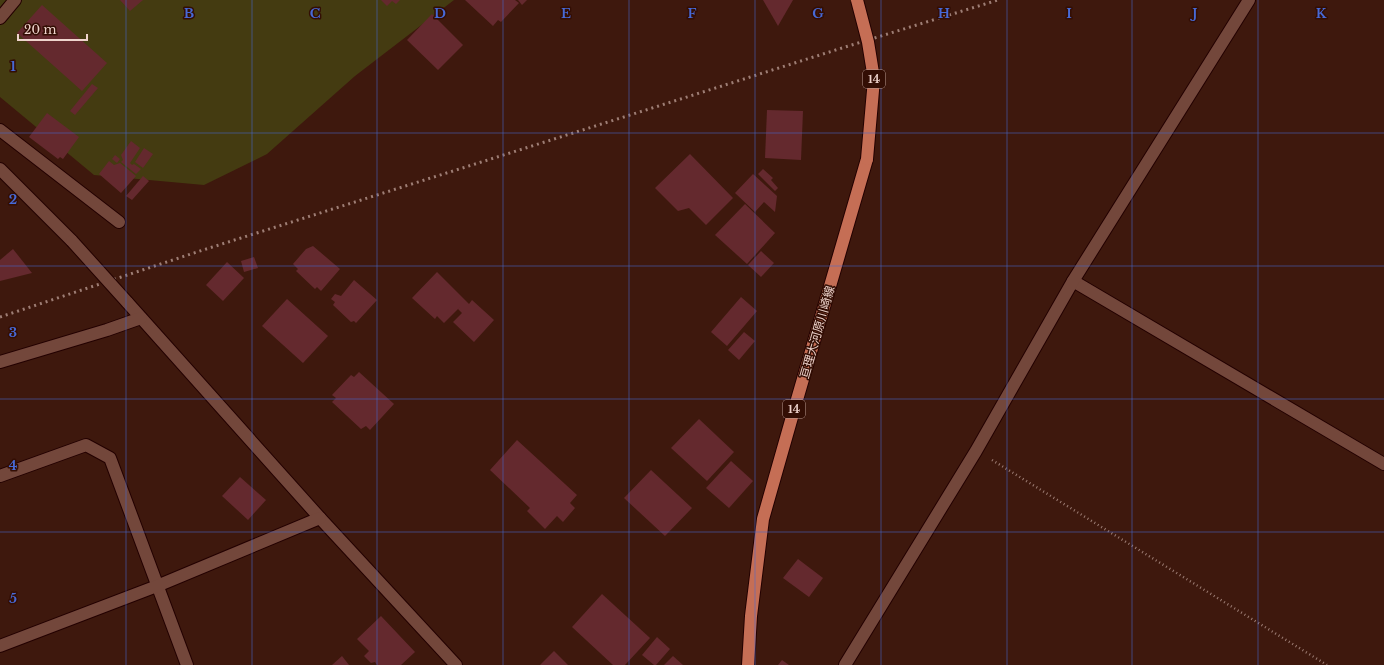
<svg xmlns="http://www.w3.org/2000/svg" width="1384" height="665" viewBox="0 0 1384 665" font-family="'Libre Baskerville','Noto Sans JP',serif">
<rect width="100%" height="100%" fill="#3e180d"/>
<!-- green -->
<path fill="#443b11" d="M0 0H454L355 76 267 154 204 185 94 175 0 97Z"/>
<!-- building -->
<g fill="#64292e">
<path d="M120 0H143L130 11Z"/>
<path d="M381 0H400L396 4 392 1 387 6Z"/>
<path d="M465 0H515L519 3 501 22 498 20 493 26Z"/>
<path d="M518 0H527L522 5Z"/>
<path d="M763 0H793L778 26Z"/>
<path d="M42 5 107 63 82 91 17 33Z"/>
<path d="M432 14 463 45 438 70 407 40Z"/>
<path d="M92 84 98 88 75 115 70 111Z"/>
<path d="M767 110 803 111 801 160 765 158Z"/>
<path d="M47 113 79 137 63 159 60 157 58 159 29 137Z"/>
<path d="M131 141 140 148 130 163 132 165 134 164 141 169 136 174 121 162 123 160 121 155Z"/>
<path d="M144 148 153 154 143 168 135 162Z"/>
<path d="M690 154 733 198 706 225 689 208 678 211 655 188Z"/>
<path d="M115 155 120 159 117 163 112 159Z"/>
<path d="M109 161 114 165 120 163 136 176 121 193 99 174Z"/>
<path d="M763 169 773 178 771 180 778 188 775 191 758 174Z"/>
<path d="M753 174 777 196 775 212 764 202 755 212 735 193Z"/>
<path d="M143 176 149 181 132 200 126 196Z"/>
<path d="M745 204 775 233 747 264 715 235Z"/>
<path d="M313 246 340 269 321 291 317 287 315 289 296 271 298 269 293 264 306 249Z"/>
<path d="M13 249 32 273 0 281V260Z"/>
<path d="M761 251 774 263 761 277 748 265Z"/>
<path d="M254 257 258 268 244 272 241 261Z"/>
<path d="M227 262 244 278 223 301 206 285Z"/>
<path d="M437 272 469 304 472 300 494 320 474 342 453 322 462 313 458 309 461 306 444 323 437 316 435 319 412 298Z"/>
<path d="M354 280 377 300 356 323 354 321 351 322 333 305 335 302 331 299 335 294 341 296Z"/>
<path d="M741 297 757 311 727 346 711 332Z"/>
<path d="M287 299 328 336 303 363 262 326Z"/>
<path d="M744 332 755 341 739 360 728 350Z"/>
<path d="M359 372 394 404 370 430 366 426 361 429 332 402 336 398 332 395 351 375 354 377Z"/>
<path d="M699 419 734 452 707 481 671 448Z"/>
<path d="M517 440 577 495 570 503 575 508 563 522 557 516 545 529 527 511 530 508 490 470Z"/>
<path d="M731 461 753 481 729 508 706 488Z"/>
<path d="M651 470 692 508 665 536 624 498Z"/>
<path d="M240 477 266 500 248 520 222 496Z"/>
<path d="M798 559 823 578 809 597 783 578Z"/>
<path d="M602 594 650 638 625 665H613L572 627Z"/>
<path d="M381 616 415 652 401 665H377L375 662 371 663 364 656 369 651 357 639Z"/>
<path d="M657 637 670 649 656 665H654L642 655Z"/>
<path d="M554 651 568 665H540Z"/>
<path d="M342 656 349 665H332Z"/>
<path d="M673 656 683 665H664Z"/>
<path d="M782 660 789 665H778Z"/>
</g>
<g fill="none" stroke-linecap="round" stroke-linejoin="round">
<defs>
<g id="minor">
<path d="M0 18 15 0"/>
<path d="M0 130 119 222"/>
<path d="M0 169 72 241"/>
<path d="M1073 281 1384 464"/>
<path d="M127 302 320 518 456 665"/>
<path d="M0 362 107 330 141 318"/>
<path d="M0 476 86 445 110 458 187 665"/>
<path d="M0 646 157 586 320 518"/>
<path d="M845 665 976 451 1073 281 1249 0"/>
</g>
<path id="major" d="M748 665 751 616 763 519 794 410 867 159"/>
</defs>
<!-- minor casing -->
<use href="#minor" stroke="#230100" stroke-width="14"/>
<!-- major casing -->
<use href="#major" stroke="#230100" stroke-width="14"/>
<!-- path -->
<path stroke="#9c7c73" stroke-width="2.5" stroke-dasharray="1 3" stroke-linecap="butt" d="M992 460 1327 665"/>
<!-- minor -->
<use href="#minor" stroke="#73473b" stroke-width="12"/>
<!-- major -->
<use href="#major" stroke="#c56e55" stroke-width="12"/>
<!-- rail -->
<path stroke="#9e7e75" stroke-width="3" stroke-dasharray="2 4" stroke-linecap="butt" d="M0 317 203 250 842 48 998 0"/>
<defs>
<path id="minor-bridge" d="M72 241 127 302"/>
<path id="major-bridge" d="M857 0 868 42 874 79 867 159"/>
</defs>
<!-- minor-bridge casing -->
<use href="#minor-bridge" stroke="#230100" stroke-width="14" stroke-linecap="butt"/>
<!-- major-bridge casing -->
<use href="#major-bridge" stroke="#230100" stroke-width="14" stroke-linecap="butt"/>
<!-- minor-bridge -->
<use href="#minor-bridge" stroke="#73473b" stroke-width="12"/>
<!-- major-bridge -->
<use href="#major-bridge" stroke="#c56e55" stroke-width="12"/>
</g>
<!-- grid -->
<path fill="none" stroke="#4769d6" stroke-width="1" stroke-opacity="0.55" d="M126 0V665M252 0V665M377 0V665M503 0V665M629 0V665M755 0V665M881 0V665M1007 0V665M1132 0V665M1258 0V665M0 133H1384M0 266H1384M0 399H1384M0 532H1384"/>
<g text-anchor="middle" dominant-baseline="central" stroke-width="3" stroke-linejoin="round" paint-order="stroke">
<!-- shield labels -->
<g fill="#330e04" stroke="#b79991" stroke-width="1">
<rect x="863" y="70" width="22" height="18" rx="3"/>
<rect x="783" y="400" width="22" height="18" rx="3"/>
</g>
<g font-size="11" font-weight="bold" fill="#efd4cd">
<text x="874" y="79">14</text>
<text x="794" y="409">14</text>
</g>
<!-- street labels -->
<g font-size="12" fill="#efd4cd" stroke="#330e04">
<text transform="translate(817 332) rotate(-74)">亘理大河原川崎線</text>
</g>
</g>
<g font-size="13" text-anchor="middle" font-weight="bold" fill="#4769d6" stroke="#330e04" stroke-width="3" stroke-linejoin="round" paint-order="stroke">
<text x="189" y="18">B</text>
<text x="315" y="18">C</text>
<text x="440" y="18">D</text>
<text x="566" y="18">E</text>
<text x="692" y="18">F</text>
<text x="818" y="18">G</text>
<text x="944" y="18">H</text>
<text x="1069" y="18">I</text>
<text x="1195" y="18">J</text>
<text x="1321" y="18">K</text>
<text x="13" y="71">1</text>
<text x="13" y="204">2</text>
<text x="13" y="337">3</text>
<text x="13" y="470">4</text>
<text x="13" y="603">5</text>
</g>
<!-- scale -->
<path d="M18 34v6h69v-6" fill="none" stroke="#efd4cd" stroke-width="2"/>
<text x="24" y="34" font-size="12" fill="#efd4cd" stroke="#330e04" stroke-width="3" paint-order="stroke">20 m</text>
</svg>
